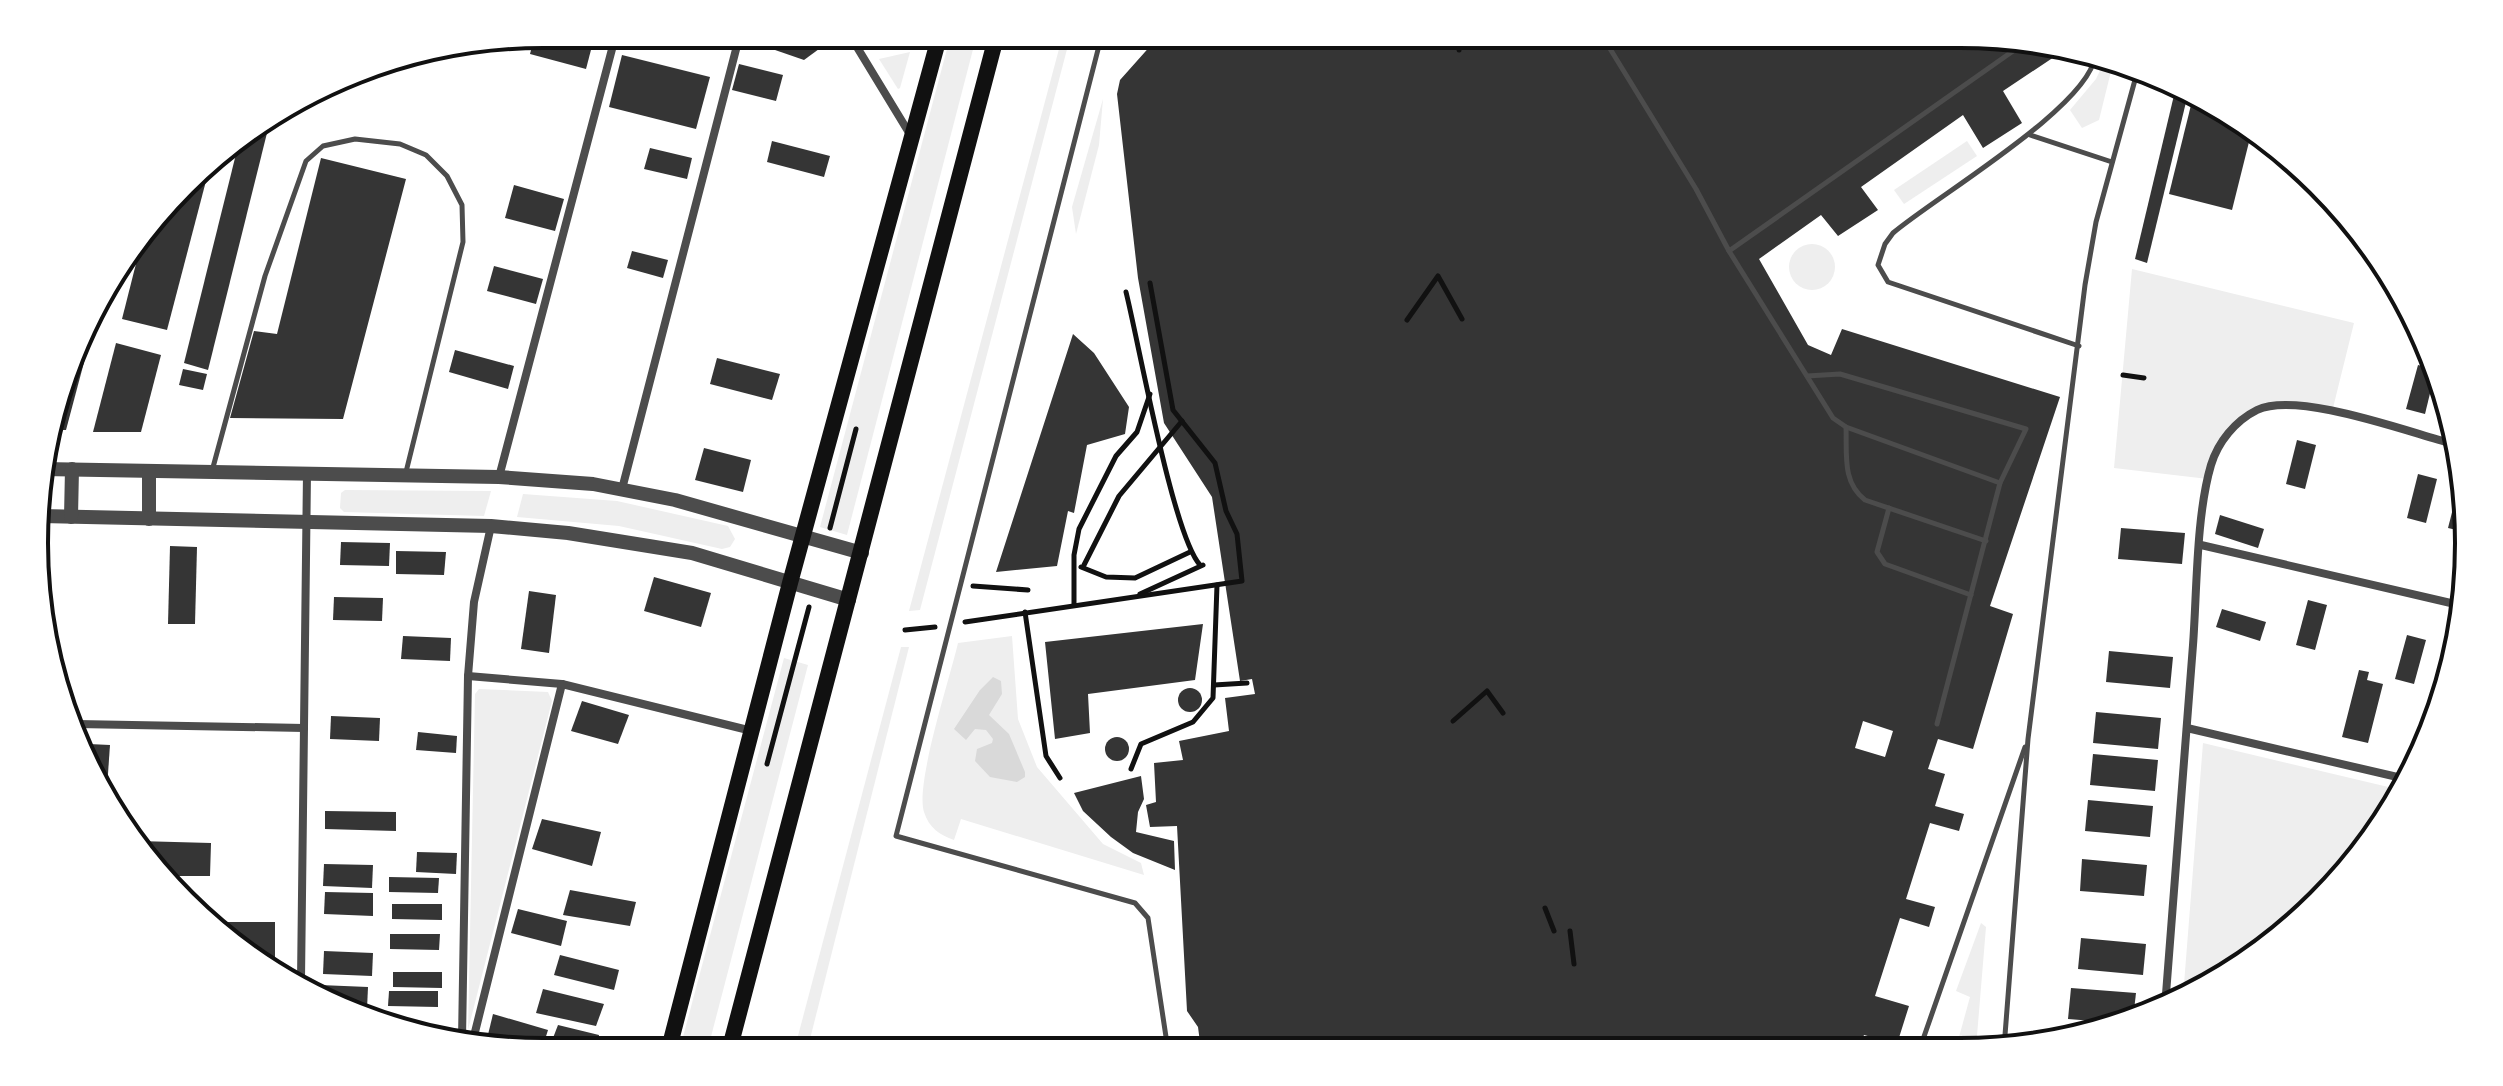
<svg xmlns="http://www.w3.org/2000/svg" width="2503" height="1086" viewBox="0 0 2503 1086" font-family="'Libre Baskerville',serif">
<rect width="100%" height="100%" fill="#fff"/>
<!-- green -->
<g fill="#eee">
<path d="M951 34H977L847 535 820 527Z"/>
<path d="M1063 34H1071L920 610 909 611Z"/>
<path d="M910 52 900 88 898 89 879 59Z"/>
<path d="M2106 58 2114 59 2099 120 2082 128 2070 110 2096 79Z"/>
<path d="M1103 99 1099 145 1076 234 1072 207Z"/>
<path d="M1967 141 1977 156 1904 204 1894 190Z"/>
<circle cx="1812" cy="267" r="23"/>
<path d="M2132 269 2354 323 2332 412C2267 397 2230 415 2208 479L2114 468Z"/>
<path d="M345 490 491 491 484 516 344 512 340 508 341 493Z"/>
<path d="M523 494 617 501 728 526 735 539 730 547 722 549 619 526 517 517Z"/>
<path d="M1012 636 1018 719 1037 767 1103 844 1141 863 1144 875 961 819 954 840C940 835 929 828 924 812 915 784 950 678 958 643Z"/>
<path d="M901 647H909L807 1051H794Z"/>
<path d="M784 658 808 665 707 1052H679Z"/>
<path d="M479 689 548 692 552 701 468 1030 475 694Z"/>
<path d="M2203 743 2401 790 2383 826 2270 947 2183 997Z"/>
<path d="M1981 923 1986 927 1976 1048H1956L1970 997 1956 991Z"/>
</g>
<!-- water -->
<path fill="#d9d9d9" d="M993 677 1001 681 1002 694 989 715 1009 734 1025 772V777L1017 782 990 777 975 761 977 749 992 743 993 739 986 730 975 729 966 740 954 729 980 690Z"/>
<!-- building -->
<g fill="#353535" fill-rule="evenodd">
<path d="M550 34 592 46 586 69 530 54 535 35Z"/>
<path d="M748 34H810L819 49 804 60 746 40Z"/>
<path d="M1161 34H1960L2063 51 2003 91 2022 123 1983 148 1963 115 1861 187 1878 210 1838 236 1821 215 1759 259 1808 345 1831 355 1842 329 2060 397 1990 606 2013 614 1973 749 1938 739 1928 769 1945 774 1935 806 1964 814 1959 831 1930 823 1906 899 1935 907 1929 927 1900 918 1875 996 1909 1006 1897 1044 1864 1035 1859 1048 1201 1050 1198 1027 1187 1011 1177 826 1150 827 1146 805 1156 802 1154 763 1183 760 1179 741 1229 731 1225 698 1255 694 1252 679 1240 681 1212 497 1164 423 1138 278 1117 94 1120 80ZM1863 721 1893 731 1885 757 1855 748Z"/>
<path d="M622 55 710 77 696 129 609 107Z"/>
<path d="M739 64 783 75 776 101 732 90Z"/>
<path d="M2175 91 2187 98 2147 263 2135 259Z"/>
<path d="M2192 101 2251 134 2232 210 2169 194Z"/>
<path d="M269 125 208 370 184 363 239 142Z"/>
<path d="M772 141 830 156 824 177 767 162Z"/>
<path d="M650 148 692 158 687 179 644 169Z"/>
<path d="M212 158 167 330 122 319 142 240Z"/>
<path d="M321 158 406 179 343 419 230 418 254 331 277 334Z"/>
<path d="M514 185 564 199 555 231 505 218Z"/>
<path d="M632 251 668 260 663 278 627 268Z"/>
<path d="M494 266 543 279 536 304 487 291Z"/>
<path d="M85 334 91 336 66 430H49Z"/>
<path d="M1073 334 1094 353 1129 407 1125 434 1087 445 1074 513 1068 511 1057 566 996 572Z"/>
<path d="M116 343 161 355 141 432H93Z"/>
<path d="M455 350 514 366 508 389 449 372Z"/>
<path d="M717 358 780 374 772 400 710 384Z"/>
<path d="M2418 365 2430 368 2433 381 2425 414 2406 409Z"/>
<path d="M183 369 207 374 203 390 179 385Z"/>
<path d="M2297 440 2316 445 2305 489 2286 484Z"/>
<path d="M704 448 751 460 743 492 695 480Z"/>
<path d="M2418 474 2437 479 2426 523 2407 518Z"/>
<path d="M2460 481 2468 510 2465 532 2448 528Z"/>
<path d="M2220 515 2264 529 2258 548 2215 534Z"/>
<path d="M2121 528 2185 533 2182 564 2118 559Z"/>
<path d="M341 542 390 543 389 566 340 565Z"/>
<path d="M170 546 197 547 195 624H168Z"/>
<path d="M396 551 446 552 444 575 396 574Z"/>
<path d="M40 575H42L41 617 38 610Z"/>
<path d="M654 577 711 593 701 627 644 611Z"/>
<path d="M529 591 556 595 549 653 521 649Z"/>
<path d="M334 597 383 598 382 621 333 620Z"/>
<path d="M2308 600 2327 605 2315 650 2296 645Z"/>
<path d="M2222 609 2266 622 2260 641 2216 627Z"/>
<path d="M1203 624 1195 680 1088 694 1090 733 1055 739 1045 642Z"/>
<path d="M2407 635 2426 640 2414 684 2395 679Z"/>
<path d="M403 636 451 638 450 661 401 659Z"/>
<path d="M2109 651 2173 657 2170 688 2106 682Z"/>
<path d="M2359 670 2369 672 2367 680 2383 684 2368 743 2342 737Z"/>
<circle cx="1190" cy="700" r="12"/>
<path d="M582 701 629 715 618 744 571 731Z"/>
<path d="M2096 712 2161 718 2158 749 2093 743Z"/>
<path d="M331 716 380 718 379 741 330 739Z"/>
<path d="M418 732 457 736 456 753 416 750Z"/>
<circle cx="1117" cy="749" r="12"/>
<path d="M89 744 110 745 106 802 88 756Z"/>
<path d="M2093 754 2158 760 2155 791 2090 785Z"/>
<path d="M1141 776 1144 799 1138 812 1136 832 1174 841 1175 870 1133 853 1111 837 1083 811 1074 793Z"/>
<path d="M2088 800 2153 806 2150 837 2085 831Z"/>
<path d="M325 811 396 812V831L325 829Z"/>
<path d="M542 819 601 832 592 866 532 849Z"/>
<path d="M138 841 211 843 210 876H166Z"/>
<path d="M417 852 457 853 456 874 416 872Z"/>
<path d="M2082 859 2147 865 2144 896 2080 891Z"/>
<path d="M324 864 373 865 372 888 323 886Z"/>
<path d="M389 877 439 878 438 893 389 892Z"/>
<path d="M570 890 636 902 630 926 563 915Z"/>
<path d="M325 892 373 893V916L324 914Z"/>
<path d="M392 904H442V920L392 919Z"/>
<path d="M518 909 567 921 561 946 511 933Z"/>
<path d="M205 922H275V965L208 926Z"/>
<path d="M390 934H440L439 950 390 949Z"/>
<path d="M2081 938 2146 944 2143 975 2078 969Z"/>
<path d="M324 951 373 953 372 976 323 974Z"/>
<path d="M560 955 619 970 614 990 554 975Z"/>
<path d="M393 972H442V988L393 987Z"/>
<path d="M320 985 368 987 367 1009 351 1008 319 990Z"/>
<path d="M2071 988 2136 993 2133 1019 2118 1023 2068 1019Z"/>
<path d="M543 989 604 1004 596 1026 536 1013Z"/>
<path d="M389 991H438V1007L388 1006Z"/>
<path d="M493 1014 548 1030 541 1052 486 1043Z"/>
<path d="M558 1025 599 1035 597 1052 548 1051Z"/>
<path d="M419 1030H448V1036L419 1031Z"/>
</g>
<g fill="none" stroke-linecap="round" stroke-linejoin="round">
<!-- path -->
<g stroke="#111" stroke-width="5">
<path d="M1457 34 1459 50"/>
<path d="M875 47 889 34"/>
<path d="M1126 292C1139 344 1173 535 1200 565"/>
<path d="M1407 320 1438 276 1462 319"/>
<path d="M2123 375 2144 378"/>
<path d="M830 528 856 429"/>
<path d="M1084 565 1119 496 1182 421"/>
<path d="M1081 567 1106 577 1135 578 1190 552"/>
<path d="M973 586 1028 590"/>
<path d="M1140 594 1203 565"/>
<path d="M1074 605V555L1079 529 1116 456 1137 432 1150 394"/>
<path d="M1025 612 1046 756 1060 778"/>
<path d="M965 622 1242 581 1237 534 1226 511 1215 463 1173 410 1150 283"/>
<path d="M905 630 935 627"/>
<path d="M1214 685 1247 683"/>
<path d="M1453 721 1487 691 1503 713"/>
<path d="M767 764 809 607"/>
<path d="M1131 769 1141 744 1193 722 1213 698 1217 585"/>
<path d="M1545 908 1554 931"/>
<path d="M1570 931 1574 964"/>
</g>
<!-- service -->
<g stroke="#4c4c4c" stroke-width="5">
<path d="M1102 34 896 836 1135 903 1148 918 1168 1050"/>
<path d="M1601 34 1696 189 1729 251 2023 44"/>
<path d="M2030 135 2112 162"/>
<path d="M1729 251 1833 418 1846 427 2000 483"/>
<path d="M2079 346 1888 282 1878 265 1885 244 1893 233C1935 197 2089 107 2095 56"/>
<path d="M1807 376 1840 374 2026 429 2000 483 1937 724"/>
<path d="M1846 427C1847 455 1842 482 1865 500L1986 541"/>
<path d="M212 471 265 276 306 161 323 146 355 139 400 144 426 155 447 176 462 205 463 242 406 472"/>
<path d="M1889 508 1877 552 1885 564 1971 595"/>
<path d="M1920 1048 2025 747"/>
<path d="M2004 1048 2028 739 2085 285 2096 222 2138 69"/>
</g>
<!-- minor -->
<g stroke="#4c4c4c" stroke-width="8">
<path d="M849 34 911 136"/>
<path d="M499 477 616 34"/>
<path d="M622 489 740 34"/>
<path d="M2201 545 2455 604"/>
<path d="M468 676 562 684 752 731"/>
<path d="M77 724 304 728"/>
<path d="M2187 728 2406 779"/>
<path d="M301 980 307 473"/>
<path d="M2165 1007C2175 887 2184 766 2193 645 2197 591 2196 516 2211 465 2218 442 2235 421 2257 410 2297 391 2405 431 2450 443"/>
<path d="M462 1039 468 676 474 602 491 526"/>
<path d="M473 1040 562 684"/>
</g>
<!-- tertiary -->
<g stroke="#4c4c4c" stroke-width="14">
<path d="M43 469 499 477 593 484 675 500 862 553"/>
<path d="M149 471V519"/>
<path d="M41 516 491 526 568 533 692 553 849 600"/>
<path d="M71 517 72 469"/>
</g>
<!-- primary -->
<g stroke="#111" stroke-width="16">
<path d="M729 1051 997 34"/>
<path d="M668 1052 790 583 940 34"/>
</g>
</g>
<!-- crop -->
<path d="M0 0H2503V1086H0ZM543 48H1960A495 495 0 0 1 2455 543V543A495 495 0 0 1 1960 1038H543A495 495 0 0 1 48 543V543A495 495 0 0 1 543 48Z" fill="#fff" fill-rule="evenodd"/>
<path fill="none" stroke="#111" stroke-width="4" d="M543 48H1960A495 495 0 0 1 2455 543V543A495 495 0 0 1 1960 1038H543A495 495 0 0 1 48 543V543A495 495 0 0 1 543 48Z"/>
</svg>
